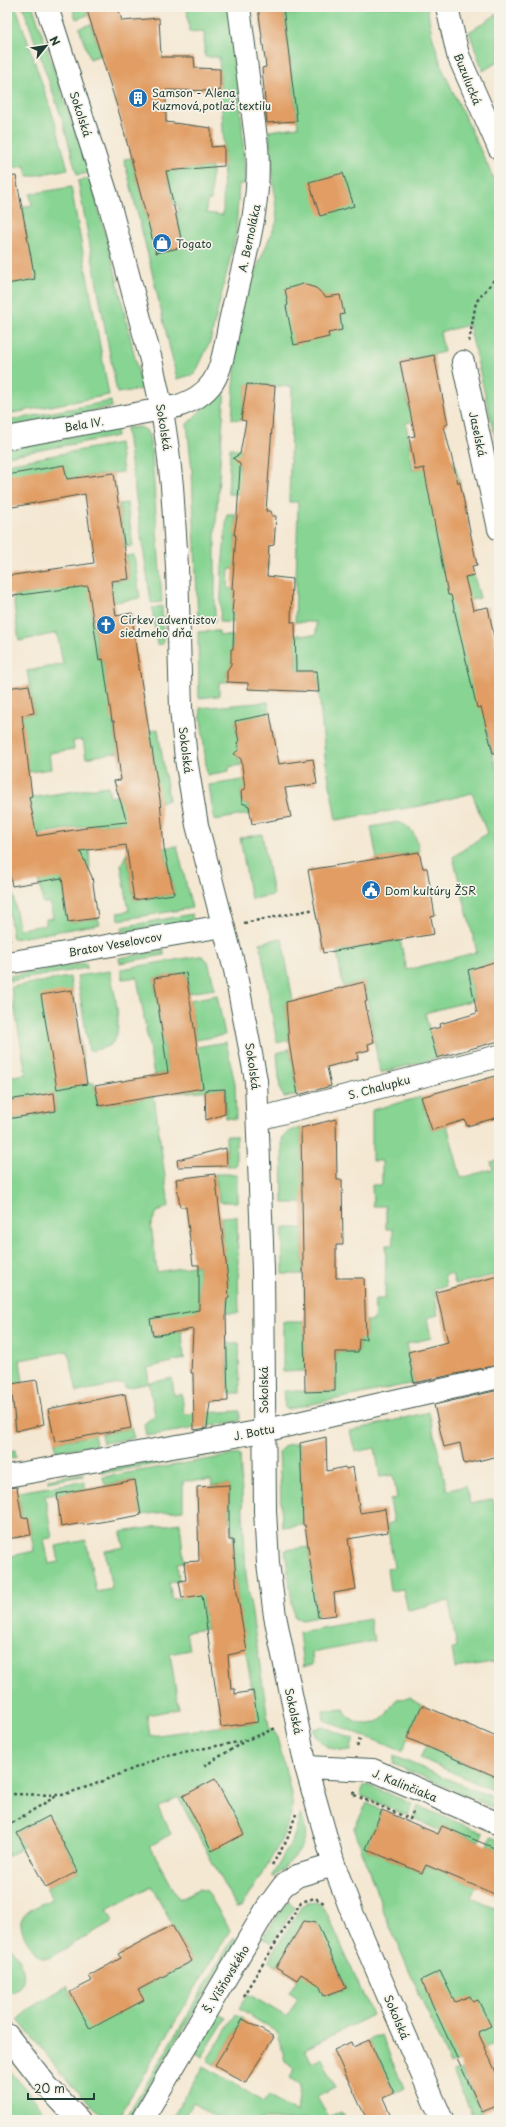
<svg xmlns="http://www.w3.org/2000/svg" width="506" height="2127" viewBox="0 0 506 2127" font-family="'Playpen Sans',sans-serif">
<rect width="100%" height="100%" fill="#f7f3e8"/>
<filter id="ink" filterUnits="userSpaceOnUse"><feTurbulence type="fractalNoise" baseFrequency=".025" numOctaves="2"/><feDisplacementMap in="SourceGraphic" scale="8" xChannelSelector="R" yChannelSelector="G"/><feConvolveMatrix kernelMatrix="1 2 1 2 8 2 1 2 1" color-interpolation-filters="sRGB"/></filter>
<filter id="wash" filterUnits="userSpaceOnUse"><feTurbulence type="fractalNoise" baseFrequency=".012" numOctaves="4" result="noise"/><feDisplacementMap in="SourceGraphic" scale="16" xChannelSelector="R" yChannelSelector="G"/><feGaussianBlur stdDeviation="0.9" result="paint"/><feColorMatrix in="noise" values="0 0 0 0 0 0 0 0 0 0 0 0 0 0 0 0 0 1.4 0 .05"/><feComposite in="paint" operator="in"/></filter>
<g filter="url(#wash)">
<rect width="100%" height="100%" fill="#f4e8d3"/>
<!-- green -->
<g fill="#87d493" stroke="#538864">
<path d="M7 7H16L56 125 68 169 27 177 25 166 14 168 7 127Z"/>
<path d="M23 7H33L89 173 77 175 63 122Z"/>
<path d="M72 7H86L88 15 76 19Z"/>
<path d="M187 7H228L242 122 245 184H239L236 234 210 342 195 374 177 379 148 255 124 159 131 158 156 253 183 247 176 213 179 212 178 205H174L166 171 212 167 211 200 207 201 206 213 223 215 224 146 219 57H205L204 31 189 32Z"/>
<path d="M318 7H427L432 35 442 68 499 190V455L469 325 440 332 444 352 400 362 409 410 443 403 445 415 406 423 413 470 453 461 460 482 429 489 436 523 467 517 471 537 438 543 444 573 450 580 474 575 480 598 454 604 496 646 498 653 487 655 496 703 487 731 496 768H499V833L493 834 499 868V961L468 970 474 1000 425 1013 437 1058 380 1073 364 982 343 987 337 951 400 940 407 970 477 952 453 857 487 833 472 793 425 805 336 820 325 757 317 671H297L295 635H316V622H295L298 502H289L292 387 247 384 241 420 232 419 239 309 277 221 269 131 298 127 284 15 319 11Z"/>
<path d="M499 13V61L483 71 469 32Z"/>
<path d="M91 24 101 55 90 59 79 28Z"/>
<path d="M90 178 115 271 142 389 117 393 78 181Z"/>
<path d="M71 187 109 395 7 414V284L34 279 22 207 32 205 30 194Z"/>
<path d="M226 373 215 537V622H198L192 471 187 424 205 406Z"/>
<path d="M111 401 112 407 7 427V421Z"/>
<path d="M140 427 146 430 149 436 152 456 162 602 151 603 126 428Z"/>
<path d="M116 429 117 436 7 456V449Z"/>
<path d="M119 443 123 472 67 479 7 475V464Z"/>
<path d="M230 448 241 449 239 468 267 494H228Z"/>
<path d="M127 503 133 546 125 547 119 504Z"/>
<path d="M227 515H236L235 553 268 560V569H229L228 588 234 589 232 613 250 615 273 624 220 622 222 568Z"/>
<path d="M134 555 140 598 91 606 99 660 103 659 118 752 86 758 83 740 73 741 74 749 49 753 51 769 29 772 21 715 34 713 27 671 63 664 57 633 19 641 13 596 129 579 126 556Z"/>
<path d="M162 606 163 644 157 645 152 608Z"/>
<path d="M219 631V635L233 636 231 666 227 671V677L230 682H219V696L199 698 198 632Z"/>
<path d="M268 702 270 714 235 722 239 742 237 743 238 757 242 765 229 767V771L207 775 200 708Z"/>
<path d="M158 729 169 800 160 802 127 854 134 900 174 894 164 848 177 846 192 908 119 920 118 913 129 911 121 865 127 853 129 840 126 822 86 826 7 839 35 830 29 798 108 786 110 797 126 794 148 731Z"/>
<path d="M283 774 246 787 241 792 242 803 249 806 250 814 214 820 209 785Z"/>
<path d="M398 822C413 827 417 837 419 852L377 859 371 827Z"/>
<path d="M262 834 273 895 251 899 240 838Z"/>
<path d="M89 846 90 873 62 878 69 922 98 918 100 924 13 939 7 899V858L19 929 46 925V919L53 918 50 903H43L39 881 53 867Z"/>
<path d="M192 914 193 920 123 932 122 927Z"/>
<path d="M282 938 293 1001 286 1002 289 1040 277 1043 260 943Z"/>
<path d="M164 950V955L120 963 119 958Z"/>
<path d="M199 956H202L208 961 215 989 189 993 186 973 154 978 168 1073 154 1075 137 977 123 979 121 969Z"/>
<path d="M86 963 87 968 10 981 9 976Z"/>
<path d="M110 971C113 987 125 1031 112 1043 106 1049 97 1049 89 1051L77 976Z"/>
<path d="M70 977 87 1083H94L99 1106 154 1096 169 1206 157 1212 151 1224 157 1272 199 1265V1313L151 1320 153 1336 182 1331 184 1359 147 1368 149 1383 172 1378 174 1395 182 1394 184 1414 240 1411V1421L146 1436 144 1424 155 1415 149 1383 125 1388 124 1383 77 1392 68 1351 20 1360 23 1382 11 1384 12 1394 7 1395V1119L56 1111 54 1093 7 1100V1077L26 1074 11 987Z"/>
<path d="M217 995 225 1035 196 1040 190 1000Z"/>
<path d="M226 1042 235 1084 236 1119 226 1118 225 1089 177 1093 196 1047Z"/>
<path d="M290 1049 298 1095 284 1097 280 1090 277 1053Z"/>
<path d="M421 1097 432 1130 447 1125 461 1178 493 1169 491 1162 499 1160V1274L455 1284 452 1274 444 1275 446 1286 434 1289 438 1315 427 1318 431 1338 406 1344 414 1383 288 1409 285 1408 283 1391H335V1352H358L359 1339 366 1338V1321H374L375 1299H385L386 1245H393V1229H386V1206H373L372 1185H382V1161H372V1110Z"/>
<path d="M301 1128 303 1203H283L282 1139C286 1131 293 1130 301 1128Z"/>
<path d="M226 1136H236V1166H227Z"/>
<path d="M215 1174H237V1202H220Z"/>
<path d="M237 1216 239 1313H227L228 1280 227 1279 221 1217Z"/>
<rect x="283" y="1228" width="20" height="46"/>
<path d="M283 1322H304L305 1371 283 1372Z"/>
<path d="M227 1343H239L240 1393H228Z"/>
<path d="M88 1402 96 1445 56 1451 55 1442 84 1437 78 1404Z"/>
<path d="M429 1412 447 1490 466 1486 470 1504 493 1499 499 1526V1663L493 1662 455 1668 452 1649 457 1648 449 1601 408 1610 403 1589 390 1591 387 1569 394 1567 387 1524 394 1522 390 1500 397 1498 393 1475 380 1477 375 1448 355 1452 350 1431Z"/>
<path d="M131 1428 134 1438 103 1443 101 1434Z"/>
<path d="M300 1443 303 1525 282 1527 279 1451 286 1445Z"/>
<path d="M238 1446 239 1450 194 1458 193 1454Z"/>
<path d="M15 1450 16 1457 7 1459V1451Z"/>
<path d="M240 1454 246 1574 269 1726 276 1734C280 1749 294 1797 292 1809 287 1839 258 1879 242 1906L236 1907 178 1797 158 1808 171 1834 150 1846 179 1899 199 1889 207 1891 230 1930 119 2116 101 2114 72 2086 18 2020 35 2005 67 1986 72 1998 143 2000 138 1990 192 1961 151 1886 107 1910 113 1921 49 1958C48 1958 43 1959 43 1958 34 1956 19 1930 21 1921 24 1910 43 1904 52 1899L46 1888 78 1871 49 1816 17 1833 24 1847 7 1857V1557L34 1551 28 1518H22L19 1500 7 1502V1494L84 1481 86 1489 45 1496 52 1538 44 1539 49 1564 59 1562 56 1546 86 1540 96 1592 112 1589 105 1551 124 1547 121 1532 180 1523 184 1562 177 1563 179 1581 169 1583 172 1599 202 1594 207 1629 186 1632 189 1650 170 1654 179 1709 147 1715 150 1736 257 1722 237 1594 233 1540 229 1515V1485L212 1486 211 1480 183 1481V1510L141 1515 135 1480 105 1485 103 1477Z"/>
<path d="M181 1456V1460L103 1473 102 1470Z"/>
<path d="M83 1473V1476L48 1482V1479Z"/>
<path d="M308 1547 318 1617 301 1620 294 1617 285 1550Z"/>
<path d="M370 1619 374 1641 312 1653 313 1665 303 1667 299 1632Z"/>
<path d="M410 1698 422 1705 402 1751 324 1720 323 1711 344 1709C350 1723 369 1729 382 1719 388 1714 391 1705 397 1699Z"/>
<path d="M324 1727 354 1739 350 1751C331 1750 320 1747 313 1729Z"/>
<path d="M426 1746 499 1778V1793L420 1758Z"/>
<path d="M394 1756 498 1800 494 1808 393 1764Z"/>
<path d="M367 1785 413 1804 408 1816 360 1795 364 1786Z"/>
<path d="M367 1803 382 1810 366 1849 422 1873 426 1865 476 1886 471 1898 499 1910V2042L450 2065 384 1913 354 1828Z"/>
<path d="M418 1806 483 1833 479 1841 442 1826 440 1831 413 1818Z"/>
<path d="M301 1813C303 1821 307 1831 305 1839 302 1853 284 1867 275 1877L272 1876 293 1839Z"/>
<path d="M491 1837 499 1840V1850L488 1845Z"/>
<path d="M288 1901 294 1908 272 1943 263 1937Z"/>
<path d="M310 1902 319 1903 327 1913 372 2015 305 2049 312 2063 322 2058 335 2087 317 2096 329 2118 341 2112 345 2120H219L193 2102 182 2120H171L204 2066 264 2102 268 2096 297 2113 300 2085 290 2078 295 2068 285 2061 278 2033 239 2009 248 1994 287 2017 298 1998 289 1992 301 1974H314L325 1996 346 1988 317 1923 304 1922 276 1967 268 1961 301 1907Z"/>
<path d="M234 1937 236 1941 129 2120H125Z"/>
<path d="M7 1940C14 1953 33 1975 18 1988 15 1991 11 1993 7 1993Z"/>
<path d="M217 2013 226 2018 202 2057 195 2052Z"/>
<path d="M236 2014 243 2019 215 2065 207 2060Z"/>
<path d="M381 2035 404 2088 394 2093 369 2040Z"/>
<path d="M7 2067 52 2120H7Z"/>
<path d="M461 2069 482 2112 473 2116 453 2072Z"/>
</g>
<g id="blocks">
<!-- building -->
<g fill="#e19d64">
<path d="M86 7H118L122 21 159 18 161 57H194L195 68 220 69V91L166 90V122L211 128V147L224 146V166L166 171 183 247 156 253 120 116Z"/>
<path d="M258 7H283L297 121 267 123 262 68 266 67Z"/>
<path d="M343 173 354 206 320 216 309 182Z"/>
<path d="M16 176 35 279 7 284V177Z"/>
<path d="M303 284 316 288 326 297 340 295 344 314 340 315 342 330 328 333 329 337 294 345 286 306 288 305 285 289Z"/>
<path d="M434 355 448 424 444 426 458 483 460 482 477 565 472 566 474 575 465 577 473 610 488 607 499 662V752L493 753 481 707 477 708 451 595H448L424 468 415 470 409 437 415 436 400 362Z"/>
<path d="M247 384 275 386 266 511H271L272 516H276L274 545 269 546 267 576 292 579 291 622H295L296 671H317L319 692 248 689V683L227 682V671L231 664V649H233L234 613H232L234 589H232L236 535H234L237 516 240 469V464L233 458 240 454 246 421 241 420Z"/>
<path d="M64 465 67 479 114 473 129 579 111 581 116 616 132 613 136 648 160 800 164 848 174 894 134 900 126 845 80 851 92 877 98 918 68 922 62 878 12 886 7 858V688L29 685 34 713 22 715 32 796 29 797 37 836 86 828V826L127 822 114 781 121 780 114 721H112L103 659 99 660 88 586 13 596 12 594 7 595V576L94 563 85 494 7 508V475Z"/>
<path d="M270 714 279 764 313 759 317 784 285 788 291 817 252 824 249 806 242 803 241 792 245 788 241 759 234 754 239 749 237 742H239L235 721Z"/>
<path d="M419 852 423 868H427L435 916 431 917 434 934 323 953 308 870Z"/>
<path d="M494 962 499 978V1041L437 1058 429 1030 441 1027 440 1024 477 1013 468 970Z"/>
<path d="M186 973 203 1088 99 1106 95 1086 168 1073 154 978Z"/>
<path d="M364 982 367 1001 365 1002 374 1042 368 1044 369 1050 357 1053 358 1059 327 1067 331 1086 298 1095 289 1043 286 1002Z"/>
<path d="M72 990 87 1084 57 1089 41 995Z"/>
<path d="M499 1075V1117L467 1126 465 1120 432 1130 421 1097Z"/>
<path d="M225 1089V1114L206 1120 205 1090Z"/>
<path d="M54 1093 56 1111 7 1119V1100Z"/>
<path d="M336 1119 337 1180H342L343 1245H336V1278H364L366 1339H359L358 1352H335V1391L305 1392 301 1128Z"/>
<path d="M226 1148 227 1166 178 1167 177 1160Z"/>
<path d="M215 1174 228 1279 229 1298 227 1299 226 1313 228 1401 210 1402 207 1428 194 1430 193 1373H191L193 1329 153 1336 150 1319 199 1310V1265H193L186 1207H180L176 1179Z"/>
<path d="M499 1276V1350L494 1351 497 1365 414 1383 408 1352 448 1342 436 1292Z"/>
<path d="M37 1380 44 1424 16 1431 11 1384Z"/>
<path d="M499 1390V1456L464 1464 460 1443 444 1447 434 1405Z"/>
<path d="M125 1394 131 1428 55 1442 48 1409Z"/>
<path d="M326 1437 327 1471 345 1467 346 1469 353 1467 360 1513 385 1509 388 1532 348 1539 356 1589 334 1593 336 1615 318 1617 305 1525H303L300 1443Z"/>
<path d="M135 1480 141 1515 83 1525V1523L61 1527 57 1494Z"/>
<path d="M229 1485V1540H233L237 1593 247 1651 228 1655 231 1689H235V1694L253 1691 258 1722 221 1727 202 1595 182 1598 179 1581 186 1580 184 1562 199 1561 197 1487Z"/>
<path d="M17 1487 22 1518 28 1517 31 1535 7 1539V1488Z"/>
<path d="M422 1705 499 1738V1778L407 1738Z"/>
<path d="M215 1779 244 1834 212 1851 183 1796Z"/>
<path d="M382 1810 438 1834 442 1826 499 1850V1896L426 1865 422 1873 366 1849Z"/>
<path d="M49 1816 78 1871 46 1888 17 1833Z"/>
<path d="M304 1921 317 1923 346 1988 324 1996 319 1985 301 1974 297 1980 276 1967Z"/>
<path d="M172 1925 192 1961 138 1990 144 2000 90 2029 70 1992 92 1981 89 1976 121 1958 118 1954Z"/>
<path d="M440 1971 455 2002 470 1996 473 2002 478 2000 491 2026 478 2032 499 2079V2105L482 2112 421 1980Z"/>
<path d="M243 2019 274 2037 245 2083 215 2065Z"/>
<path d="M369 2040 394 2093 383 2098 393 2120H367L334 2050 351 2042 353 2047Z"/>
</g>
</g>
</g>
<g filter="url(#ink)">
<use href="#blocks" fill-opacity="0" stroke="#3f574c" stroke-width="1"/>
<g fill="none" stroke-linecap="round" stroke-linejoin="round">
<defs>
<g id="street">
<path d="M47 7 107 195 151 360 162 410 168 450 172 486 177 566 181 709 186 759 197 825 235 970 256 1080 263 1270 265 1511 268 1563 275 1616 306 1767 334 1865 353 1915 442 2120"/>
<path d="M447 7 458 55 499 148"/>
<path d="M463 362 499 529"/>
<path d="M7 438 178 406C192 401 204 395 213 382 224 364 226 338 231 317 244 260 262 205 257 146L239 7"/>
<path d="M7 963 223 926"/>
<path d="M258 1119 499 1056"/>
<path d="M7 1476 263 1431 499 1377"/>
<path d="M306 1767 373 1770 499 1824"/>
<path d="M7 2035 47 2086 79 2120"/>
<path d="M142 2120 267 1908 283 1886 297 1876 334 1865"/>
</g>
</defs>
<!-- street casing -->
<use href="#street" stroke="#3f574c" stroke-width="24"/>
<!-- path -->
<g stroke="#3f574c" stroke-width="2.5" stroke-dasharray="3 3" stroke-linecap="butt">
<path d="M495 169 499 178"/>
<path d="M469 342 476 302 499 274"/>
<path d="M7 922 10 941"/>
<path d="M244 923 315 909"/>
<path d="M357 1747 360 1739"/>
<path d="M204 1766 242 1743"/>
<path d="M355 1792 352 1794 410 1819 413 1812"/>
<path d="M7 1794 62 1795 93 1785 167 1755 244 1741 276 1728"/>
<path d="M7 1826 58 1795"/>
<path d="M272 1865 287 1840 296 1814"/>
<path d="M243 1996 301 1902 315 1898 324 1903"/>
</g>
<!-- street -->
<use href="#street" stroke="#fff" stroke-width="22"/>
</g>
</g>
<!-- icons -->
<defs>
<symbol id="building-disc" viewBox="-11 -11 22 22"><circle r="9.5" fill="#1f6fb2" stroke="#f7f3e8"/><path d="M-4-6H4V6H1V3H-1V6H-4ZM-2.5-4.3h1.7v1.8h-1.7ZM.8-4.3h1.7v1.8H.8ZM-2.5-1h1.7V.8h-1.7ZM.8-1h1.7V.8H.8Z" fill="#fff"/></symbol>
<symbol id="shop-disc" viewBox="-11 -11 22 22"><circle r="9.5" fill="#1f6fb2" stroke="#f7f3e8"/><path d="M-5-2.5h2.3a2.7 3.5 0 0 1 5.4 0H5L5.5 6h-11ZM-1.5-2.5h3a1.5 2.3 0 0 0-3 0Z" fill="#fff"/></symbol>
<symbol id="church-disc" viewBox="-11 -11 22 22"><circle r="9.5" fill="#1f6fb2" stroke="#f7f3e8"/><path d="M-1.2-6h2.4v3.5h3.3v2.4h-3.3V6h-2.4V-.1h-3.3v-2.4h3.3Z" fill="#fff"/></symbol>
<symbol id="civic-disc" viewBox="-11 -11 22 22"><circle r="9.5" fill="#1f6fb2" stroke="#f7f3e8"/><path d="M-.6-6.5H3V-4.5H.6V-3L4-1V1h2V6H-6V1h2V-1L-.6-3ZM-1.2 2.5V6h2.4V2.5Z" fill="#fff"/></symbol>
</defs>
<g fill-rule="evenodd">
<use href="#building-disc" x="127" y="87" width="22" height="22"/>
<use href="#shop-disc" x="151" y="232" width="22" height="22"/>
<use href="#church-disc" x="95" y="614" width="22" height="22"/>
<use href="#civic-disc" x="360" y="879" width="22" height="22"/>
</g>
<g text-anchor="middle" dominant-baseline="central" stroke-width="3.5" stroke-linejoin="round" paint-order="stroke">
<!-- street labels -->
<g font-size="11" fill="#1f3d34" stroke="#f7f3e8">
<text transform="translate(468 79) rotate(68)">Buzulucká</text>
<text transform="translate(81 114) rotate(72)">Sokolská</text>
<text transform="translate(249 238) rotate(-78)">A. Bernoláka</text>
<text transform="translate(84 424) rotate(-10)">Bela IV.</text>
<text transform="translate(164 427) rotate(81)">Sokolská</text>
<text transform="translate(478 434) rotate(78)">Jaselská</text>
<text transform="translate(186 750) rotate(83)">Sokolská</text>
<text transform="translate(115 944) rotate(-10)">Bratov Veselovcov</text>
<text transform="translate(253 1066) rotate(82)">Sokolská</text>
<text transform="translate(379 1087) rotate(-15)">S. Chalupku</text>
<text transform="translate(263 1390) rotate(-90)">Sokolská</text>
<text transform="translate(254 1432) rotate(-11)">J. Bottu</text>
<text transform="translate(294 1711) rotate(78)">Sokolská</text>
<text transform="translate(405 1785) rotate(22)">J. Kalinčiaka</text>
<text transform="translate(226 1979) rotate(-59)">Š. Višňovského</text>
<text transform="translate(397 2017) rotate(67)">Sokolská</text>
</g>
<!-- poi labels -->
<g font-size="11" fill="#1f3d34" stroke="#f7f3e8" text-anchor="start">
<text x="152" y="92">Samson - Alena<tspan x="152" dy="13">Kuzmová,potlač textilu</tspan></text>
<text x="176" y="243">Togato</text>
<text x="120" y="619">Cirkev adventistov<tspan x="120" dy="13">siedmeho dňa</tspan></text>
<text x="385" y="890">Dom kultúry ŽSR</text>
</g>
</g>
<!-- margin -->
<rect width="506" height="2127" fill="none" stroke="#f7f3e8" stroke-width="24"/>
<!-- north arrow -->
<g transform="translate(46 46) rotate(60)" stroke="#f7f3e8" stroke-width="3" paint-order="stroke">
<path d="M0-3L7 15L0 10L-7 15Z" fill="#1f3d34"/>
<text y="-6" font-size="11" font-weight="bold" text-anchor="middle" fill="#1f3d34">N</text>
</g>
<!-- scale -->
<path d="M28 2093v6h66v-6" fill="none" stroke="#1f3d34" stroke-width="2"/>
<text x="34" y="2093" font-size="12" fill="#1f3d34" stroke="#f7f3e8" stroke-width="3" paint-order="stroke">20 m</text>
</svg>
